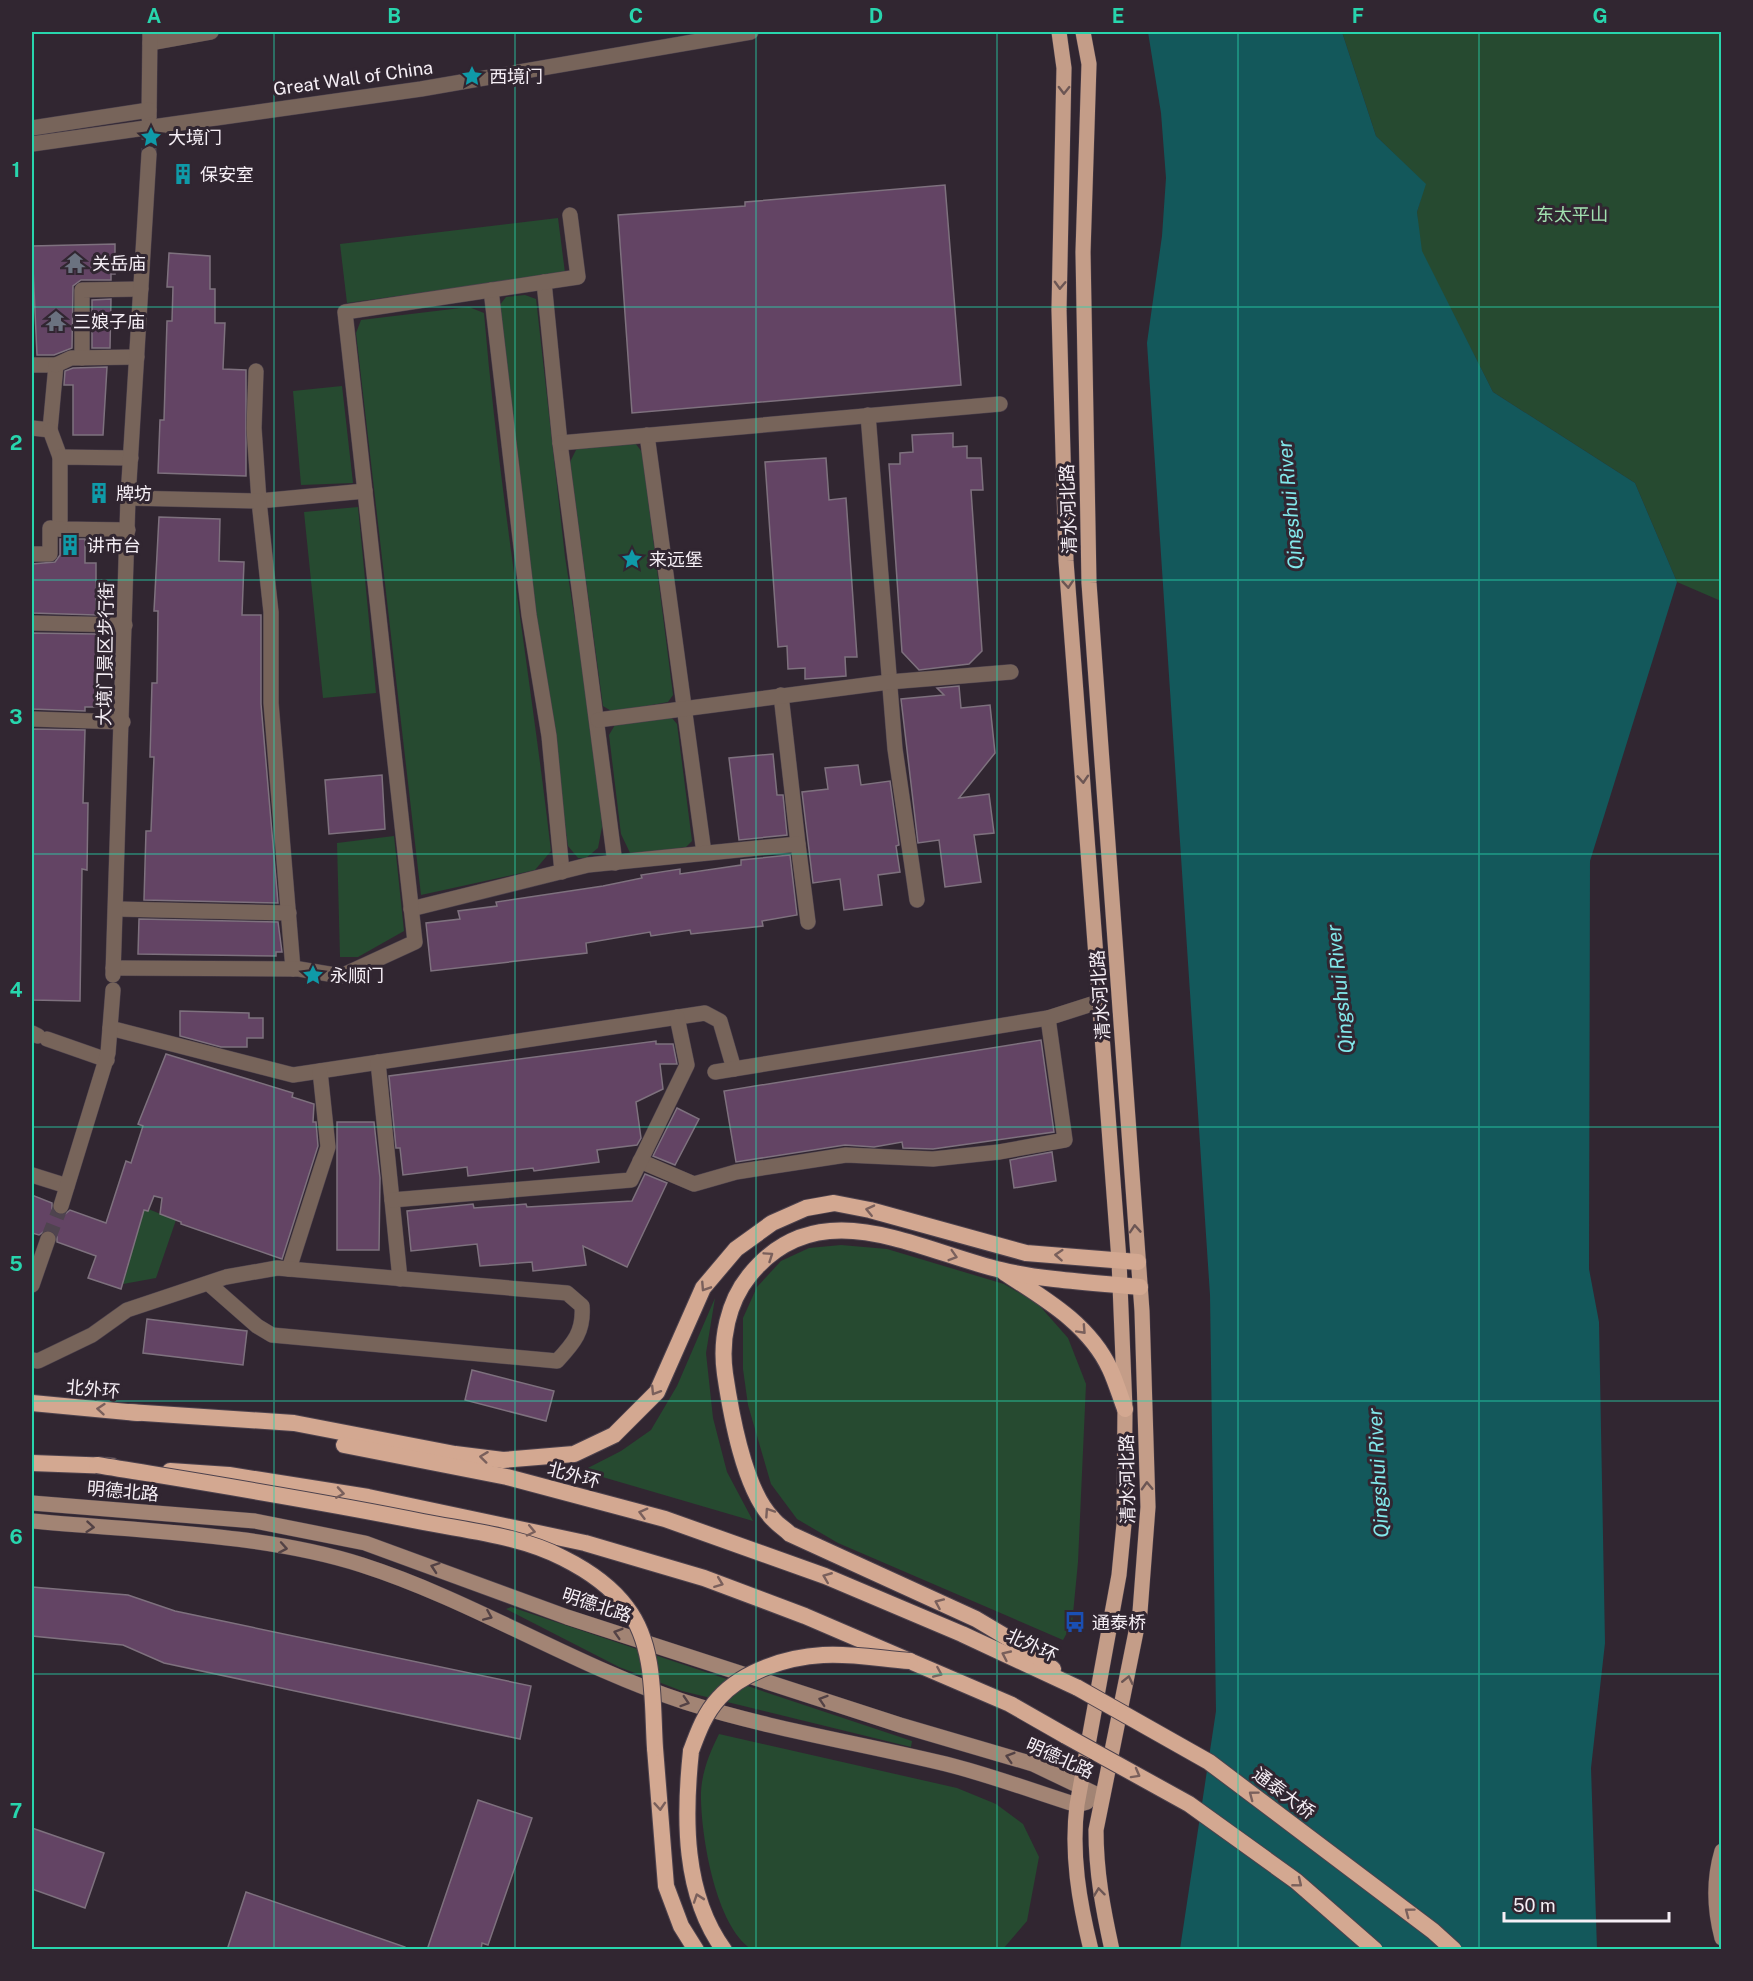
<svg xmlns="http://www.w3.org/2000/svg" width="1753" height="1981" viewBox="0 0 1753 1981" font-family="'Public Sans','Noto Sans SC',sans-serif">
<rect width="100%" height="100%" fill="#312631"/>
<!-- green -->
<g fill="#264a30">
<path d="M1342 32H1721V601L1677 582 1635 483 1493 392 1419 247 1417 212 1425 184 1376 136Z"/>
<path d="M558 218 565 273 347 303 340 244Z"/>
<path d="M525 295 536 299 565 557 596 753 602 827 598 848 586 858H578L568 846 517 474 499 306 506 297Z"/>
<path d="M469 307 484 313C499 493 530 671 551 851L535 870 421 895 356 333 361 320Z"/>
<path d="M342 386 353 483 301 485 293 391Z"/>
<path d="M635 443 642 452 673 695 668 702 613 712 603 706 570 462 577 448Z"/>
<path d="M358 507 376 693 323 698 304 512Z"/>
<path d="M671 717 677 724 692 841 686 847 631 855 621 834 609 735 615 725Z"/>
<path d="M394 836 404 931 358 957H340L337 843Z"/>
<path d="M148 1209 176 1220 156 1278 123 1284 130 1261 128 1260 144 1210Z"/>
<path d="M841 1245 887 1249 1004 1284 1038 1304 1068 1338 1086 1384 1078 1562 1072 1624 1063 1640 838 1543 797 1519 771 1484 748 1405 743 1369V1318L757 1287 781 1261 809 1248Z"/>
<path d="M715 1298 706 1353 713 1418 727 1472 753 1521 582 1471 621 1451 651 1430 677 1386Z"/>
<path d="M511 1607 912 1741 911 1747 682 1691 619 1667 506 1609Z"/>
<path d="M719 1734 957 1788 996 1804 1023 1824 1039 1857 1027 1921 1003 1949H751C716 1925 702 1840 701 1800 700 1776 709 1754 719 1734Z"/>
</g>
<!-- water -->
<path fill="#13585b" d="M1148 32H1342L1376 136 1426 184 1417 212 1422 251 1493 392 1635 483 1677 582 1590 861 1589 1269 1599 1322 1605 1643 1591 1768 1597 1949H1180L1216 1711 1210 1295 1147 343 1162 236 1166 178 1161 113Z"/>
<!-- building -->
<g fill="#634464" stroke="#7e717e" stroke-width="1.5">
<path d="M945 185 961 385 632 413 618 215 745 206V202Z"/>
<path d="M115 244V274H111V280H81L73 286 72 348 54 355H37L32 246Z"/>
<path d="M169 253 210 256V289H215V323H225L223 369 246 370V476L158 473 160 420H164L167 321H172L173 287H167Z"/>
<path d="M111 299 110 348H92V300Z"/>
<path d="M107 367 103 435H73V385H64L65 371 73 368Z"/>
<path d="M953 433V447L967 446V458H981L983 490H971L982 651 969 664 919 670 902 652 889 464H900V453L913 452 912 435Z"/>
<path d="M826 458 829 500 846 498 857 657H845L846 676 805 679V668L788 669 787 646 778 647 765 462Z"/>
<path d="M159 517 220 519 219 561 244 562 242 615H261V704L278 903 144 900 146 831H151L154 757H150L152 683H157L158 611H154Z"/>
<path d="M60 539H85V563H96V615L32 613V564L55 562 60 555Z"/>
<path d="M32 633 96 634V638L100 639 98 707H85V711L32 709Z"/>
<path d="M959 686 961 708 990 705 995 753 959 798 989 794 994 833 974 835 981 882 945 887 939 840 918 843 901 699 944 695 937 688Z"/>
<path d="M32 729 85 730 83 803H88L87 870 82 869 80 1001 32 1000Z"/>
<path d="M773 754 777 795H783L787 835 739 840 729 758Z"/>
<path d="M858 765 861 785 890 781 899 845 896 846 900 872 878 875 882 905 844 910 840 879 813 883 802 792 828 789 825 768Z"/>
<path d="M382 775 385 829 329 834 325 780Z"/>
<path d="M790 855 797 915 762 921 763 926 691 934 690 930 651 936 650 932 586 943 587 953 431 971 426 923 460 919 458 911 497 906 496 902 603 886 642 878 641 875 680 869V874L741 865V860Z"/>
<path d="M139 919 278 922 282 952H276V956L138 954Z"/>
<path d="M180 1011 249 1013V1018H263V1038H247V1047H221L180 1036Z"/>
<path d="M1041 1040 1054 1132 933 1149 903 1148 902 1142 874 1147 845 1145 736 1162 724 1091Z"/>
<path d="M656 1041V1044H673L677 1064H660L663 1089 636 1102 641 1138 637 1145 597 1150 599 1162 534 1171 533 1168 468 1176 467 1167 403 1175 400 1148H396L389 1076Z"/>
<path d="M166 1054 293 1093 292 1097 314 1104 313 1122H316L318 1146 282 1259 181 1224V1222L160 1214 162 1198 154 1196 148 1211 144 1210 121 1289 88 1278 96 1256 57 1242V1237L52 1230H46L39 1235 32 1233V1195L52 1203V1209L58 1215H64L70 1210 106 1223 126 1161 131 1163 143 1126 138 1124Z"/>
<path d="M677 1108 699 1119 675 1165 653 1156Z"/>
<path d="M337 1122H374L380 1178 379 1250H337Z"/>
<path d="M1052 1152 1056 1181 1014 1188 1010 1160Z"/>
<path d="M645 1174 667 1183 627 1267 583 1246 586 1265 533 1271 532 1262 480 1266 477 1244 411 1251 407 1211 473 1204 474 1208 526 1204 527 1207 632 1201Z"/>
<path d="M147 1319 247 1331 243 1365 143 1353Z"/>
<path d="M472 1370 554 1391 546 1421 465 1400Z"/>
<path d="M32 1587 128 1595 175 1611 531 1686 520 1739 164 1663 123 1645 32 1636Z"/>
<path d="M478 1800 532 1818 488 1945 482 1943 481 1950H427Z"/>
<path d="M32 1828 104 1853 85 1908 32 1889Z"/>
<path d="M246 1892 405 1947V1950H227Z"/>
</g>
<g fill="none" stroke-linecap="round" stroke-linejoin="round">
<!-- pedestrian-tunnel -->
<g stroke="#4f444f" stroke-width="15" stroke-dasharray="15 8" stroke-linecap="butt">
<path d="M149 125V154"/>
<path d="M48 1239 61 1206"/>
</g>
<defs>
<g id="pedestrian">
<path d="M150 43 211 32"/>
<path d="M149 118 150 32"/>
<path d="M32 128 149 110"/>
<path d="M32 144 421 89 751 32"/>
<path d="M544 282 560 443 615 863"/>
<path d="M491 290 529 615 549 736 562 872"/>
<path d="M82 358V290L141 289"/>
<path d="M32 365H56L50 430 32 428"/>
<path d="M56 365 71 358 137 357"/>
<path d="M256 371 254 428 259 501 365 491"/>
<path d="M868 415 895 749 917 900"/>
<path d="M50 430 60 457"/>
<path d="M647 435 704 853"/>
<path d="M560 443 1000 404"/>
<path d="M128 498 259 501 271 612V703L293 969"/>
<path d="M128 530 60 529V457L131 458"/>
<path d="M32 554H50V528L60 529"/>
<path d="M32 623 125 625"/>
<path d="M781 695 798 844"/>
<path d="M32 719 123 722"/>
<path d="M598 720 889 682 1011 672"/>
<path d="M117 909 289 913"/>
<path d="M411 909 588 865 798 844 808 922"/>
<path d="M113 968 299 969 341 976 415 942 345 312 578 277 570 215"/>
<path d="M113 975 128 498 149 154"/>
<path d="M110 1028 293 1075 705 1013 720 1021 734 1069"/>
<path d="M32 1033 38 1036"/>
<path d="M47 1039 107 1060"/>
<path d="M378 1062 400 1279"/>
<path d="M640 1161 694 1184 736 1172 846 1155 933 1159 999 1152 1065 1140 1048 1018"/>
<path d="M32 1175 67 1186"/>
<path d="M392 1200 631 1180 687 1065 677 1017"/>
<path d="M61 1206 108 1053 113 990"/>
<path d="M289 1269 328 1147 320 1071"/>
<path d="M32 1285 48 1239"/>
</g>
<g id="tertiary">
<path d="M715 1072 1048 1018 1098 1002"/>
<path d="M32 1360 38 1361 92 1335 127 1310 226 1277 277 1268 567 1293 582 1306C584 1331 574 1343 557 1361L272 1335 257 1326 208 1283"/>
</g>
<g id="secondary">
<path d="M32 1503 255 1521 365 1543 567 1617 900 1725 1033 1764 1102 1797"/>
<path d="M32 1521C136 1531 263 1533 362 1565 474 1601 574 1666 685 1702 770 1729 859 1743 946 1764 990 1775 1033 1791 1077 1805L1087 1802"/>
<path d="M1722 1851C1713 1881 1714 1908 1722 1938"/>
</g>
<g id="primary">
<path d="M1059 32 1064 68 1059 310 1066 561 1119 1260 1125 1409 1124 1524 1119 1575 1077 1805C1071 1854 1079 1901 1091 1950"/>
<path d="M1083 32 1089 64 1083 252 1089 583 1142 1311 1148 1507 1140 1612 1096 1830C1096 1872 1103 1909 1112 1950"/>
</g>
<g id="trunk">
<path d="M1005 1273C1045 1299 1089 1324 1110 1369 1116 1382 1120 1396 1125 1409"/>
<path d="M32 1403 138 1413"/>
<path d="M129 1412 294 1423 455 1454 503 1460 574 1454 614 1435 657 1392 703 1288 736 1249 772 1223 806 1208 834 1203 870 1210 1026 1253 1138 1262"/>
<path d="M344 1445 507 1477 665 1519 825 1576 962 1634 1078 1688"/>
<path d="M32 1463 112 1466"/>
<path d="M170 1471 229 1475 368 1497 585 1543 704 1578 805 1616 1010 1704 1066 1736"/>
<path d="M1053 1669 1028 1650 976 1619 790 1534C785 1529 778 1525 773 1519 744 1490 731 1414 725 1374 720 1340 728 1302 749 1276 818 1189 916 1250 1001 1270 1041 1280 1098 1283 1140 1287"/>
<path d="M655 1748 666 1886 681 1926 696 1950"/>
<path d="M691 1751C684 1817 683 1894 724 1950"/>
</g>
</defs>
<!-- pedestrian casing -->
<use href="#pedestrian" stroke="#4d424d" stroke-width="16"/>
<!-- tertiary casing -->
<use href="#tertiary" stroke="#4d424d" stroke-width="16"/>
<!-- secondary casing -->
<use href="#secondary" stroke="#4d424d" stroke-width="16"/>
<!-- primary casing -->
<use href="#primary" stroke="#4d424d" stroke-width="16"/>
<!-- trunk casing -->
<use href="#trunk" stroke="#4d424d" stroke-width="18"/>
<!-- pedestrian -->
<use href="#pedestrian" stroke="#77645a" stroke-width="15"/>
<!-- tertiary -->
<use href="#tertiary" stroke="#77645a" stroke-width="15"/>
<!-- secondary -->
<use href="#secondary" stroke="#a28474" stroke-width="15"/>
<!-- primary -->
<use href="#primary" stroke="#c49d88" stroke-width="15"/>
<!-- trunk -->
<use href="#trunk" stroke="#d3a891" stroke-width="16"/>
<defs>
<g id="trunk-bridge">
<path d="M97 1465C206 1483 315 1500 423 1522 469 1531 521 1536 563 1558 587 1570 611 1586 627 1608 656 1646 652 1703 655 1748"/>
<path d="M1078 1688 1209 1762 1433 1931 1454 1950"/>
<path d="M1066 1736 1189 1804 1296 1881 1375 1950"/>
<path d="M691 1751C698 1732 705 1713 719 1698 743 1671 787 1657 823 1655 851 1653 882 1659 910 1661"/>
</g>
</defs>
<!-- trunk-bridge casing -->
<use href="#trunk-bridge" stroke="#4d424d" stroke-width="18" stroke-linecap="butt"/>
<!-- trunk-bridge -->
<use href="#trunk-bridge" stroke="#d3a891" stroke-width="16"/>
</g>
<!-- one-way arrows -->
<defs><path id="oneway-chevron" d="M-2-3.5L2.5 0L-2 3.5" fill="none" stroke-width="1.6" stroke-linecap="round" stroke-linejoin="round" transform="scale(1.5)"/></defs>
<g stroke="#6c5654">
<use href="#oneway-chevron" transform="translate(1064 90) rotate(91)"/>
<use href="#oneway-chevron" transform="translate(1060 285) rotate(92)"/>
<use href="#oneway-chevron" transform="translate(1068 584) rotate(86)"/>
<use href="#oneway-chevron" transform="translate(1083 779) rotate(86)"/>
<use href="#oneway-chevron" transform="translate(1135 1229) rotate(-94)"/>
<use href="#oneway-chevron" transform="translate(1147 1486) rotate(-92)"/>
<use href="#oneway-chevron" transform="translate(1128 1680) rotate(-77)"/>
<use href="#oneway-chevron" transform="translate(1099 1892) rotate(-97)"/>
</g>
<g stroke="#7a605c">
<use href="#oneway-chevron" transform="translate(870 1210) rotate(-167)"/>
<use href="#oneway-chevron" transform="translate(1059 1255) rotate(-176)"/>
<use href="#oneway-chevron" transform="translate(769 1256) rotate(-34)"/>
<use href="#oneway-chevron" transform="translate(953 1256) rotate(17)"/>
<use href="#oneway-chevron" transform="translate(705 1287) rotate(123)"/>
<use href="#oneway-chevron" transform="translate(1082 1330) rotate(47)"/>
<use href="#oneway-chevron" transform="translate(655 1391) rotate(122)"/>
<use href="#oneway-chevron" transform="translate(101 1409) rotate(-175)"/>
<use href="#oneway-chevron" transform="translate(484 1457) rotate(-173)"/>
<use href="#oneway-chevron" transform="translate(340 1493) rotate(9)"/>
<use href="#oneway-chevron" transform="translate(769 1512) rotate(-124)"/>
<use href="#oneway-chevron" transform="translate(643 1513) rotate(-165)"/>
<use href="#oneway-chevron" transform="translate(531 1531) rotate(12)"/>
<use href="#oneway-chevron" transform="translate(827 1577) rotate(-158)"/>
<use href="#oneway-chevron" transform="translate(719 1583) rotate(21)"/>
<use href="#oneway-chevron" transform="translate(939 1603) rotate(-156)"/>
<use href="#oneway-chevron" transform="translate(1006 1655) rotate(-155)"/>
<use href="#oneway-chevron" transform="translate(938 1673) rotate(23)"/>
<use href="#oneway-chevron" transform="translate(1136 1774) rotate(29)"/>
<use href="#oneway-chevron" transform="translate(1253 1795) rotate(-143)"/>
<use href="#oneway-chevron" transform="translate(660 1806) rotate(86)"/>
<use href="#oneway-chevron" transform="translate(1298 1883) rotate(39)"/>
<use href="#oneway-chevron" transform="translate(698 1898) rotate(-109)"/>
<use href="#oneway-chevron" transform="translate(1409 1912) rotate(-143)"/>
</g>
<g stroke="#534245">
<use href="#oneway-chevron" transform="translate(90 1527) rotate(5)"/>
<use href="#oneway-chevron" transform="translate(283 1548) rotate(10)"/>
<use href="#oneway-chevron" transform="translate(435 1567) rotate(-161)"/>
<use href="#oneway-chevron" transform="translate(488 1616) rotate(23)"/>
<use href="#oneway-chevron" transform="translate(618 1633) rotate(-163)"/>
<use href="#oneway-chevron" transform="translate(823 1700) rotate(-162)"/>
<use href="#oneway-chevron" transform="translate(685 1702) rotate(18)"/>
<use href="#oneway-chevron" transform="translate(1010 1757) rotate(-163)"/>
</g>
<!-- grid -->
<path fill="none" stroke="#28d5ad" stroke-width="1.5" stroke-opacity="0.55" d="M274 32V1950M515 32V1950M756 32V1950M997 32V1950M1238 32V1950M1479 32V1950M32 307H1722M32 580H1722M32 854H1722M32 1127H1722M32 1401H1722M32 1674H1722"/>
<!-- icons -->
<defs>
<symbol id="sight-bare" viewBox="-9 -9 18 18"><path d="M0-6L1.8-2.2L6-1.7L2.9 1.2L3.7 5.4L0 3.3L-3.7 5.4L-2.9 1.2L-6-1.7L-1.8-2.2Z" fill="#0f9aa8" stroke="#312631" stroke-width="2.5" paint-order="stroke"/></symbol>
<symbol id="building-bare" viewBox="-9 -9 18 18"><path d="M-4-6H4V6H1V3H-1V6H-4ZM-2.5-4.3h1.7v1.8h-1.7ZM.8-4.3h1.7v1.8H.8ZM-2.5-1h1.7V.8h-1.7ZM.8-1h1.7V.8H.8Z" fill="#0f9aa8" stroke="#312631" stroke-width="2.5" paint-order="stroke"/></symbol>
<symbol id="temple-bare" viewBox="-9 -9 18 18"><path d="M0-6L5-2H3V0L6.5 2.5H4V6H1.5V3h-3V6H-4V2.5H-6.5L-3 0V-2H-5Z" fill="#6b7280" stroke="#312631" stroke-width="2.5" paint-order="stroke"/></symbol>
<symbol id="bus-bare" viewBox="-9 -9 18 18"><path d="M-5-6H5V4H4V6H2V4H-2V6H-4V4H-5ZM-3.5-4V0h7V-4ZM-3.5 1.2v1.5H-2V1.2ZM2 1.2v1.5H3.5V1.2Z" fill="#1a4fb4" stroke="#312631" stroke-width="2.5" paint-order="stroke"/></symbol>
</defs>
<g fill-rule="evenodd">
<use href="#sight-bare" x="457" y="61" width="30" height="30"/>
<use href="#sight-bare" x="136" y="122" width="30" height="30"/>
<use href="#building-bare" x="168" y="159" width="30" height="30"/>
<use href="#temple-bare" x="60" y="248" width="30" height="30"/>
<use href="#temple-bare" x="41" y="306" width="30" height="30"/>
<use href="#building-bare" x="84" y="478" width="30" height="30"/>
<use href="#building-bare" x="55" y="530" width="30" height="30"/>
<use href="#sight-bare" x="617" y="544" width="30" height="30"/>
<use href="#sight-bare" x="298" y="960" width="30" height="30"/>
<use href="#bus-bare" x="1060" y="1607" width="30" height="30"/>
</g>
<g text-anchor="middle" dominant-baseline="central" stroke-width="6" stroke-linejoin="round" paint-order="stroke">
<!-- poi labels -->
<g font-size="18" fill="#f6eff6" stroke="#312631" text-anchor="start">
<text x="489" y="76">西境门</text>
<text x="168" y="137">大境门</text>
<text x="200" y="174">保安室</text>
<text x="92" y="263">关岳庙</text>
<text x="73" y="321">三娘子庙</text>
<text x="116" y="493">牌坊</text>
<text x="87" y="545">讲市台</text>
<text x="649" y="559">来远堡</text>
<text x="330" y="975">永顺门</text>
<text x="1092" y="1622">通泰桥</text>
</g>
<!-- street labels -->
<g font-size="18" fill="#f6eff6" stroke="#312631">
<text transform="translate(353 78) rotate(-8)">Great Wall of China</text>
<text transform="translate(1068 509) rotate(-92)">清水河北路</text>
<text transform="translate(105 654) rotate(-89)">大境门景区步行街</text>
<text transform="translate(1100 995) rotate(-94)">清水河北路</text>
<text transform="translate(93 1389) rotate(5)">北外环</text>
<text transform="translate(574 1475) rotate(15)">北外环</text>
<text transform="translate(1127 1479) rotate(-91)">清水河北路</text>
<text transform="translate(123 1491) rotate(5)">明德北路</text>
<text transform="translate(597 1605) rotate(18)">明德北路</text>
<text transform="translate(1032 1645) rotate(25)">北外环</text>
<text transform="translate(1060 1758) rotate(24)">明德北路</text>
<text transform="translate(1284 1793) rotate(37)">通泰大桥</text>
</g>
<!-- park labels -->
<g font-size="18" fill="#a1e1af" stroke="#312631">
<text x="1572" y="214">东太平山</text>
</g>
<!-- water labels -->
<g font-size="20" font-style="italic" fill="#82e8eb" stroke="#312631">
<text transform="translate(1290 505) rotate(-95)">Qingshui River</text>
<text transform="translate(1340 989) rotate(-96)">Qingshui River</text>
<text transform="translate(1378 1473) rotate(-93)">Qingshui River</text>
</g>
</g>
<!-- border -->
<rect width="1753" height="1981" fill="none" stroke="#312631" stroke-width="66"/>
<!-- scale -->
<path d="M1504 1912v9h165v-9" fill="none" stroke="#f6eff6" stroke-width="3"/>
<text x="1513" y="1912" font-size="18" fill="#f6eff6" stroke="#312631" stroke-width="4.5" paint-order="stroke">50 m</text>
<rect x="33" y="33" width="1687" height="1915" fill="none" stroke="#28d5ad" stroke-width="2"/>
<g font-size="20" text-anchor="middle" font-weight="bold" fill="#28d5ad">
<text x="154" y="23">A</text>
<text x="394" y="23">B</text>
<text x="636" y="23">C</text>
<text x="876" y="23">D</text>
<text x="1118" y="23">E</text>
<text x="1358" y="23">F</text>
<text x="1600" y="23">G</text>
<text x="16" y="177">1</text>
<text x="16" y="450">2</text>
<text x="16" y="724">3</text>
<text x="16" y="997">4</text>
<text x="16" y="1271">5</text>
<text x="16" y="1544">6</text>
<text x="16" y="1818">7</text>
</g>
</svg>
